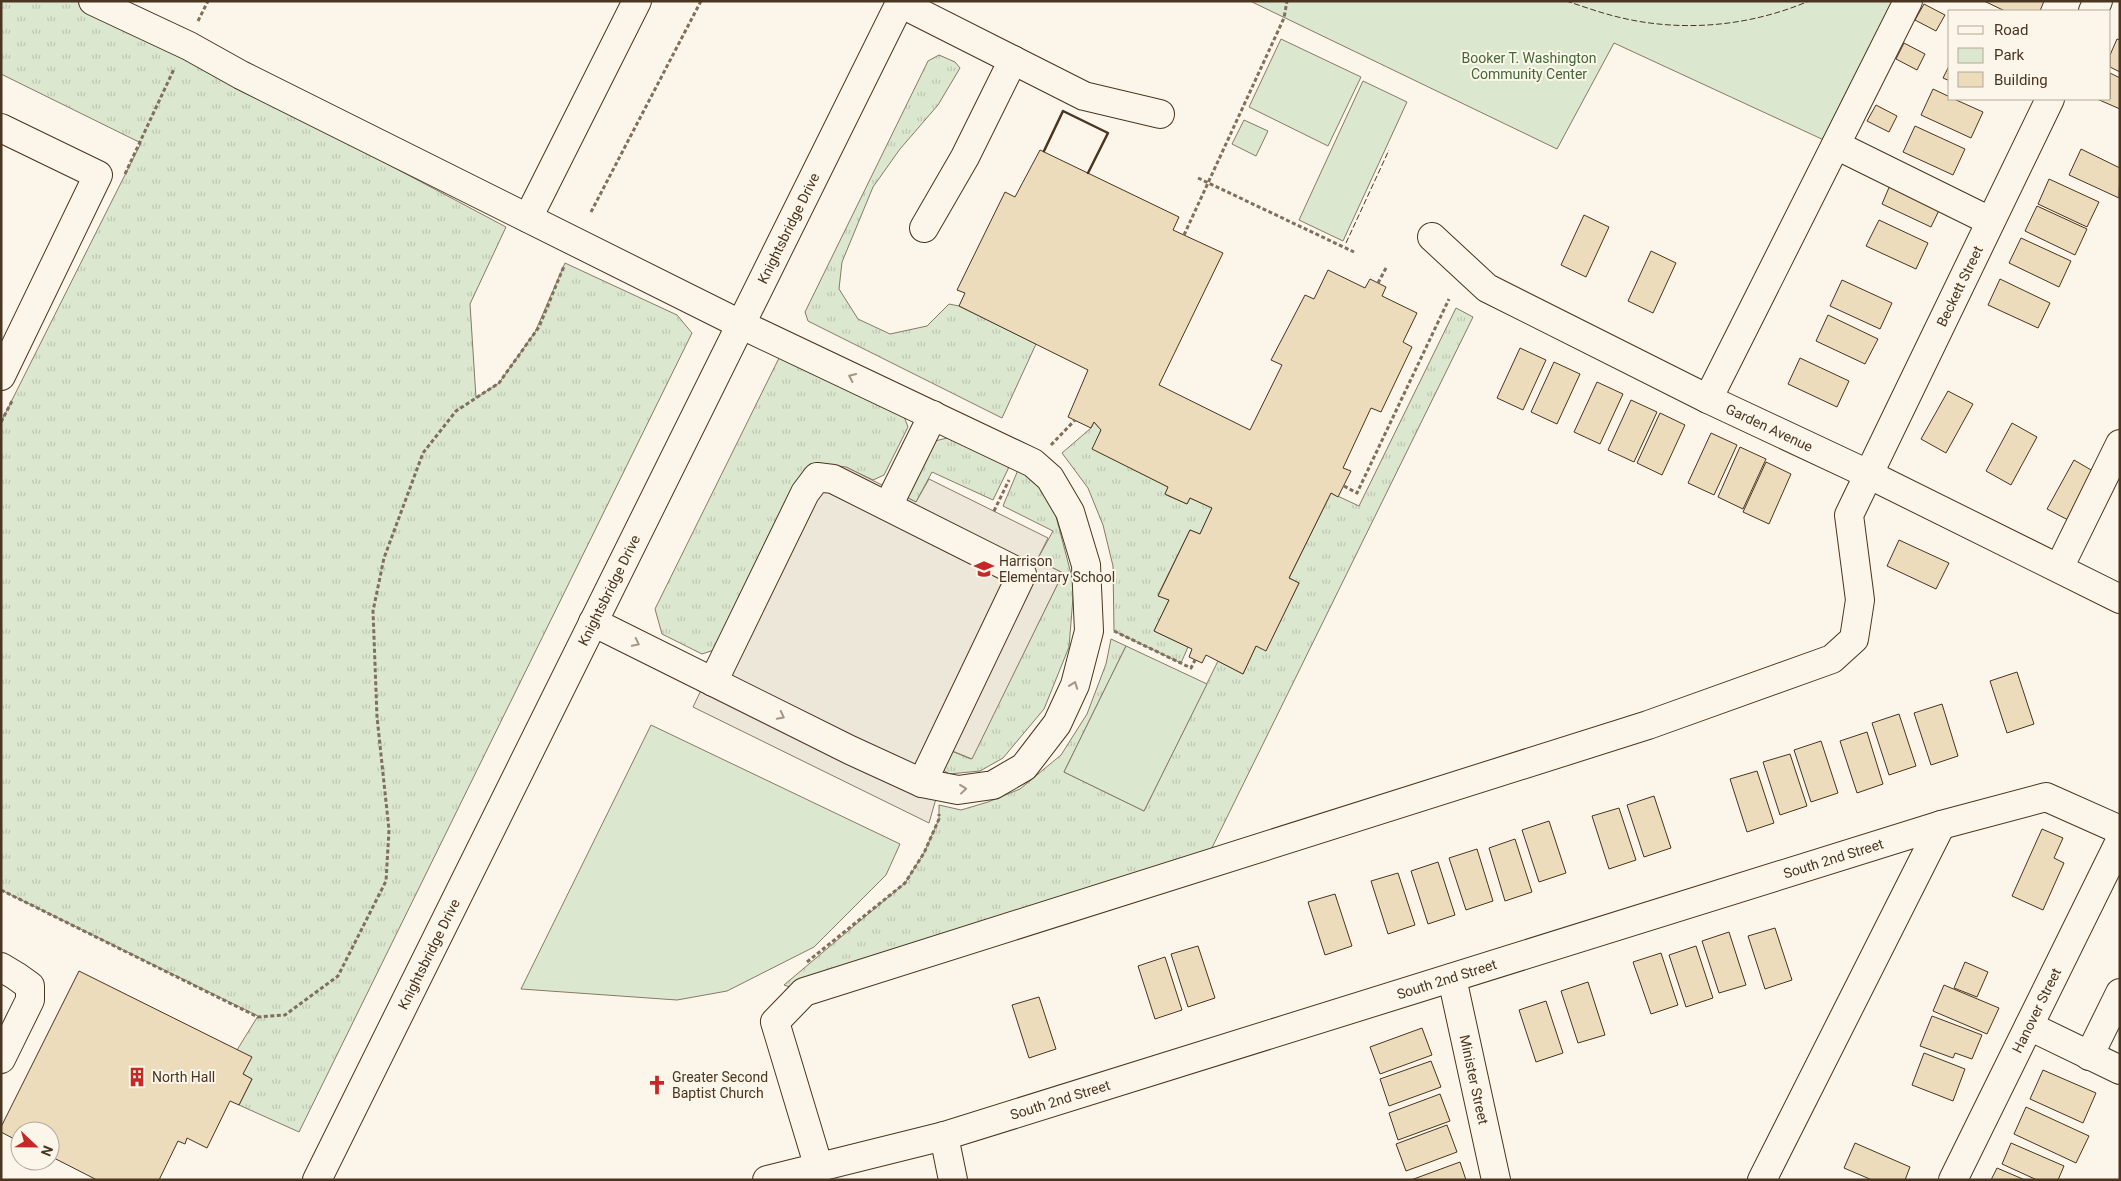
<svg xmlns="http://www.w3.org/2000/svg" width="2121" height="1181" viewBox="0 0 2121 1181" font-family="Roboto,sans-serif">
<defs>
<pattern id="grass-tufts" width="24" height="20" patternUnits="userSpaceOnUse" patternTransform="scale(1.25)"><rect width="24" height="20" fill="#dce7d0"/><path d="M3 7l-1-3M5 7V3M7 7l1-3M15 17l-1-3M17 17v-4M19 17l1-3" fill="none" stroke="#bec7b2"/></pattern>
</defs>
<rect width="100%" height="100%" fill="#fbf6e9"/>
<!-- grass -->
<g fill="url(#grass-tufts)" stroke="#887966">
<path d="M1 1H98L184 56 506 227 470 304 476 398 499 383 535 332 565 263 677 315 692 333 299 1132 239 1105 252 1079 243 1074 237 1050 258 1016 1 890V422L141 143 1 74Z"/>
<path d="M939 55 955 62 960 68 938 105 900 149 873 187 842 262 839 289 858 319 890 334 927 326 949 304 959 306 1036 344 1002 418 808 321 805 312 928 61Z"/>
<path d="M1456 308 1473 317 1203 866 804 992 784 985 905 883 924 853 939 819V805L961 810 988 802 1020 789 1061 755 1087 714 1106 664 1111 639 1126 646 1064 772 1144 811 1218 661 1243 674 1256 646 1267 648 1299 583 1289 578 1331 493 1359 506Z"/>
<path d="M779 358 793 359 902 411 908 427 884 475 873 480 846 467 714 650 702 654 662 634 655 609Z"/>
<path d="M1094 422 1101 430 1093 449 1168 487 1166 495 1187 504 1190 498 1212 508 1200 534 1190 530 1158 595 1169 600 1154 631 1188 647 1181 663 1114 631 1113 566 1103 525 1088 488 1062 453 1091 428Z"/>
<path d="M951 437 1010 465 993 500 932 472 916 502 906 497 935 441Z"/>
<path d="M1018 470 1034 480 1053 505 1074 585 1069 647 1044 709 1003 758 980 771 949 774 942 769 949 750 971 759 1063 573 1037 560 1053 531 1003 506Z"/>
</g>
<!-- park -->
<g fill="#dce7d0" stroke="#887966">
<path d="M1250 1H1896L1826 141 1614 43 1557 149Z"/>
<path d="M1281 39 1361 77 1328 146 1249 107Z"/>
<path d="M1363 81 1407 102 1343 241 1299 220Z"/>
<path d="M1244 120 1268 131 1256 156 1232 144Z"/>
<path d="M1126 646 1207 684 1144 811 1064 772Z"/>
<path d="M651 725 900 844 886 875 814 947 727 991 677 1000 521 989Z"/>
</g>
<!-- parking -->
<path fill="#ede7d9" stroke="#887966" d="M822 464 846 467 916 502 929 479 1048 538 1037 560 1063 573 972 759 950 750 942 769 949 774 935 802 929 823 693 707 806 471Z"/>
<!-- building -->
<g fill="#ecdcbc" stroke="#4a3520">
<path d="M1984 1H2044L2040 11H2005Z"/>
<path d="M1924 4 1945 15 1936 31 1915 20Z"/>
<path d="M2117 39 2120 40V72L2110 67V55Z"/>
<path d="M1904 43 1925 54 1917 70 1896 59Z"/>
<path d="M1950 64V81L1943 78Z"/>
<path d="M2110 73 2120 78V109L2097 99H2110Z"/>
<path d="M1933 89 1950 97V99H1954L1983 112 1971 138 1921 115Z"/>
<path d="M1876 105 1897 116 1889 132 1867 121Z"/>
<path d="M1915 126 1965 149 1953 175 1903 152Z"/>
<path d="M2081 149 2120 168 2119 198 2069 175Z"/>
<path d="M1040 150 1179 217 1173 230 1223 253 1159 385 1250 430 1282 365 1271 360 1305 295 1314 299 1328 270 1365 288 1370 279 1386 287 1382 296 1417 313 1403 342 1412 347 1381 412 1371 408 1343 468 1351 471 1338 497 1331 493 1289 578 1299 583 1266 651 1256 646 1243 674 1206 655 1202 663 1189 657 1192 649 1154 631 1169 600 1158 596 1190 530 1200 534 1212 508 1190 498 1187 504 1165 494 1168 487 1092 449 1101 430 1094 422 1091 428 1068 417 1088 370 959 306 965 293 957 290 1005 192 1015 197Z"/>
<path d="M1893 178 1943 202 1931 227 1882 204Z"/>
<path d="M2049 179 2099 202 2087 227 2038 204Z"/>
<path d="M2037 206 2087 229 2075 255 2025 231Z"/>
<path d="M1584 215 1609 227 1586 277 1561 265Z"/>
<path d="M1879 220 1928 243 1916 269 1866 246Z"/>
<path d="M2021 238 2071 261 2059 287 2009 263Z"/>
<path d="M1651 251 1676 263 1653 313 1628 301Z"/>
<path d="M2000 279 2050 303 2038 328 1988 305Z"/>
<path d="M1842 280 1892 303 1880 329 1830 306Z"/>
<path d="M1828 315 1878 339 1865 364 1816 341Z"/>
<path d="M1520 348 1546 360 1523 410 1497 398Z"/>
<path d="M1800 358 1849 381 1837 407 1788 384Z"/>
<path d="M1554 362 1580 374 1557 424 1531 412Z"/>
<path d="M1597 382 1623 394 1600 444 1574 432Z"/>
<path d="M1948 391 1973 404 1946 453 1921 439Z"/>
<path d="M1631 400 1657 412 1634 462 1608 450Z"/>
<path d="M1660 413 1685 425 1662 475 1637 463Z"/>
<path d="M2012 423 2037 437 2011 485 1986 471Z"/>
<path d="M1711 433 1737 445 1714 495 1688 483Z"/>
<path d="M1740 447 1766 459 1743 509 1718 497Z"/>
<path d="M2074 460 2098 474 2072 522 2047 509Z"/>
<path d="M1766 462 1791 474 1769 524 1743 512Z"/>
<path d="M1899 540 1949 563 1936 589 1887 566Z"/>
<path d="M2017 672 2034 724 2007 733 1990 681Z"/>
<path d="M1942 704 1958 756 1931 765 1914 713Z"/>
<path d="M1899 714 1916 766 1889 775 1872 723Z"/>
<path d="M1867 732 1883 784 1857 793 1840 741Z"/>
<path d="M1821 741 1838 793 1811 802 1794 750Z"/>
<path d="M1790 754 1807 806 1780 815 1763 762Z"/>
<path d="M1757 771 1774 823 1747 832 1730 779Z"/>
<path d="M1654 796 1671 848 1644 857 1627 805Z"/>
<path d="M1619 808 1636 860 1609 869 1592 816Z"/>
<path d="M1549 821 1566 873 1539 882 1522 830Z"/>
<path d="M2042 829 2063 838 2054 858 2064 863 2043 910 2012 896Z"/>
<path d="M1515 839 1532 892 1505 901 1489 848Z"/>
<path d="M1477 849 1493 901 1466 910 1449 858Z"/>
<path d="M1438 862 1455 915 1428 924 1411 871Z"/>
<path d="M1398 873 1415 925 1388 934 1371 881Z"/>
<path d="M1335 894 1352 946 1325 955 1308 902Z"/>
<path d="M1775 928 1792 980 1765 989 1748 936Z"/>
<path d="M1729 932 1746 985 1719 993 1702 941Z"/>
<path d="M1198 946 1215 998 1188 1007 1171 954Z"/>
<path d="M1696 946 1713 998 1686 1007 1669 955Z"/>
<path d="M1661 953 1678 1005 1651 1014 1633 962Z"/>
<path d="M1165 957 1182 1010 1155 1019 1138 966Z"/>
<path d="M1965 962 1988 972 1977 997 1954 988Z"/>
<path d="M79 971 252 1057 243 1074 252 1079 239 1105 230 1101 207 1148 187 1138 185 1144 178 1141 159 1180H97L50 1156V1131H20V1142L1 1132V1127Z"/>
<path d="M1588 982 1605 1035 1578 1043 1561 991Z"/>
<path d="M1944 985 1999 1008 1987 1034 1933 1011Z"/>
<path d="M1039 997 1056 1049 1029 1058 1012 1005Z"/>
<path d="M1546 1001 1563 1053 1536 1062 1519 1010Z"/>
<path d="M1932 1016 1982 1035 1972 1059 1955 1053 1953 1058 1920 1046Z"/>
<path d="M1422 1028 1432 1055 1380 1074 1370 1047Z"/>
<path d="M1924 1053 1965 1069 1953 1101 1912 1085Z"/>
<path d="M1431 1061 1441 1087 1389 1106 1380 1079Z"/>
<path d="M2043 1070 2096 1093 2083 1123 2030 1099Z"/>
<path d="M1440 1094 1450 1121 1398 1140 1389 1113Z"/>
<path d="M2026 1107 2089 1136 2076 1163 2014 1134Z"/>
<path d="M1447 1125 1457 1152 1406 1171 1396 1144Z"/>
<path d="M1855 1143 1910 1167 1905 1180H1872L1844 1168Z"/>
<path d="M2011 1143 2064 1166 2058 1180H2037L2002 1164Z"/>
<path d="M1460 1162 1466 1180H1411Z"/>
<path d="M1997 1168 2025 1180H1991Z"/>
</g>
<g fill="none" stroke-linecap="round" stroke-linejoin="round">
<defs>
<g id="minor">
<path d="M93 1 189 46 241 75 740 324 1033 463 1050 478 1070 512 1086 565 1089 631 1075 685 1057 724 1024 767 993 785 958 790 922 783 850 750 593 622"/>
<path d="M900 3 1084 96 1160 114"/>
<path d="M2093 11 2098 1"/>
<path d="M1 128 98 175 1 376"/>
<path d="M1836 145 1990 221"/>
<path d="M528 218 637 1"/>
<path d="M924 228 965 157 1013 60"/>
<path id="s1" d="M1432 237 1487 288 1708 399 1868 474 2120 599"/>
<path d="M1708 399 1908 1"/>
<path d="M888 506 933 415"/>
<path d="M2059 568 2120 444"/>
<path d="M713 682 805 493 817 477 833 479 1022 574 922 783"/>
<path d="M1 967 16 976 30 986V1000L1 1059"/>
<path id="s2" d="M1452 978 1496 1180"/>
<path d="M2029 1026 2120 1070"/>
<path d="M2089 1056 2120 993"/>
<path d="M944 1136 953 1180"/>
<path id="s3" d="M819 1168 775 1022 804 992 1648 725 1832 659 1854 639 1860 600 1849 515 2050 99"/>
<path id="s4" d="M317 1180 901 1"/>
<path id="s5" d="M767 1180 944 1136 1941 825 2046 797 2120 830"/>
<path d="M1762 1180 1941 825"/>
<path id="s6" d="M1953 1180 2120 841"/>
</g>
</defs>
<!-- minor casing -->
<use href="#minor" stroke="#4a3520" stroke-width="30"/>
<!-- path -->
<g stroke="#7f6f5c" stroke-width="3" stroke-dasharray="4 2.5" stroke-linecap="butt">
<path d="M198 21 208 1"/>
<path d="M125 174 174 69"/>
<path d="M1198 178 1354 252"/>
<path d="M591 212 701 1"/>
<path d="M1184 235 1284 18 1287 1"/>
<path d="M1378 283 1386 268"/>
<path d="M1 422 12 401"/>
<path d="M1051 445 1075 420"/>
<path d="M1344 486 1357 493 1449 299"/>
<path d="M994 511 1009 480"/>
<path d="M1114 631 1191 668 1195 660"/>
<path d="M1 890 258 1017 285 1015 338 976 386 881 389 830 377 717 373 611 384 558 423 453 456 411 499 383 539 327 564 266"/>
<path d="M807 962 905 883 924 853 939 819V814"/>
</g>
<!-- minor -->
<use href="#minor" stroke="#fbf6e9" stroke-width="28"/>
<!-- fence -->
<g stroke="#4a3520" stroke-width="1" stroke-dasharray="6 2.5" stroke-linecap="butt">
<path d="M1566 1C1582 6 1598 12 1614 16 1679 33 1748 27 1809 1"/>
<path d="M1346 243 1389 150"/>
</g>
<!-- wall -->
<path stroke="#4a3520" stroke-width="2.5" d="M1044 151 1063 111 1108 133 1088 173"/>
</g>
<!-- one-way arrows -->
<defs><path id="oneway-chevron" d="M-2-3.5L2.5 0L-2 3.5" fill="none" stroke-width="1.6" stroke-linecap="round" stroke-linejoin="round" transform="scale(1.25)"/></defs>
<g stroke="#a29684">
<use href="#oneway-chevron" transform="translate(852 377) rotate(-155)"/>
<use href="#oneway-chevron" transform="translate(636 643) rotate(26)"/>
<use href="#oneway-chevron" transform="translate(1074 685) rotate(-70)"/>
<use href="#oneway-chevron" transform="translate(781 716) rotate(27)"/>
<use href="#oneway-chevron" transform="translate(963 789) rotate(-6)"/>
</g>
<!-- icons -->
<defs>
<symbol id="school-bare" viewBox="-9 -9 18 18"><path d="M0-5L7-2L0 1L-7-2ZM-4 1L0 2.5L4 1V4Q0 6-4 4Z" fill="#c62828" stroke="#fbf6e9" stroke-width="2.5" paint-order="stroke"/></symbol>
<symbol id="building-bare" viewBox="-9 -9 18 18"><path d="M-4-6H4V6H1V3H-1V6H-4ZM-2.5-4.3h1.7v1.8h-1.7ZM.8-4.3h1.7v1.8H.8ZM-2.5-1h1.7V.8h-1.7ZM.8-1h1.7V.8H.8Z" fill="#c62828" stroke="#fbf6e9" stroke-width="2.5" paint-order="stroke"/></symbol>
<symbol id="church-bare" viewBox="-9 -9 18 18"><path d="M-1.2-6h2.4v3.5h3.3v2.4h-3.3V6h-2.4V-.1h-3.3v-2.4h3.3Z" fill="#c62828" stroke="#fbf6e9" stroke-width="2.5" paint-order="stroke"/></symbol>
</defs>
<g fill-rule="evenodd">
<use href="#school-bare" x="970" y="555" width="28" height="28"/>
<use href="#building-bare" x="123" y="1063" width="28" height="28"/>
<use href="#church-bare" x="643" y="1071" width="28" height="28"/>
</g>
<g text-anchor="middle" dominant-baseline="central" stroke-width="4" stroke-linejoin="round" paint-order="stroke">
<!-- park labels -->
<g font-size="14" fill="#436837" stroke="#fbf6e9">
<text x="1529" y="58">Booker T. Washington<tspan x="1529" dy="16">Community Center</tspan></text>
</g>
<!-- street labels -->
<g font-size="14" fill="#4a3520" stroke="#fbf6e9">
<text stroke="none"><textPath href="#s4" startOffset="1062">Knightsbridge Drive</textPath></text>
<text stroke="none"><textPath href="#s3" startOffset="1684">Beckett Street</textPath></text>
<text stroke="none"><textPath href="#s1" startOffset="390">Garden Avenue</textPath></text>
<text stroke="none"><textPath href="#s4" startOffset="658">Knightsbridge Drive</textPath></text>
<text stroke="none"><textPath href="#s5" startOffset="1114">South 2nd Street</textPath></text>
<text stroke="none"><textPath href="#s4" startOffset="252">Knightsbridge Drive</textPath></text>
<text stroke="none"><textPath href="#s5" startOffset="709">South 2nd Street</textPath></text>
<text stroke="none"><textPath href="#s6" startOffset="189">Hanover Street</textPath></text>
<text stroke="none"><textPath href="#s2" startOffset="104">Minister Street</textPath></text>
<text stroke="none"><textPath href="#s5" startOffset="304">South 2nd Street</textPath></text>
</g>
<!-- poi labels -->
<g font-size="14" fill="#4a3520" stroke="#fbf6e9" text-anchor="start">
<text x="999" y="561">Harrison<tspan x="999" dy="16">Elementary School</tspan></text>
<text x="152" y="1077">North Hall</text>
<text x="672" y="1077">Greater Second<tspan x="672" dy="16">Baptist Church</tspan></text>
</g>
</g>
<!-- border -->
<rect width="2121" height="1181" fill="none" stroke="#4a3520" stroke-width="5"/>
<!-- legend -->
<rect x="1948" y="10" width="162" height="90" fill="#fbf6e9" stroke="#b4a999"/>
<rect x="1958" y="26" width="25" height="8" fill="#fbf6e9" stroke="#b4a999"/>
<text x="1994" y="35" font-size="15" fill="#4a3520">Road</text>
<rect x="1958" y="48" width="25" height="15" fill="#dce7d0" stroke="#b4a999"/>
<text x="1994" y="60" font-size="15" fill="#4a3520">Park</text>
<rect x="1958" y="72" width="25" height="15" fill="#ecdcbc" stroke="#b4a999"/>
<text x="1994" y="85" font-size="15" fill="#4a3520">Building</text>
<!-- north arrow -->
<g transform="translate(35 1146) rotate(112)"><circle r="24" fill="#fbf6e9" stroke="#b4a999"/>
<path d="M0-4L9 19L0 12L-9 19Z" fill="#c62828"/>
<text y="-8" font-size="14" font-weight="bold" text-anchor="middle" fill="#4a3520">N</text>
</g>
</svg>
